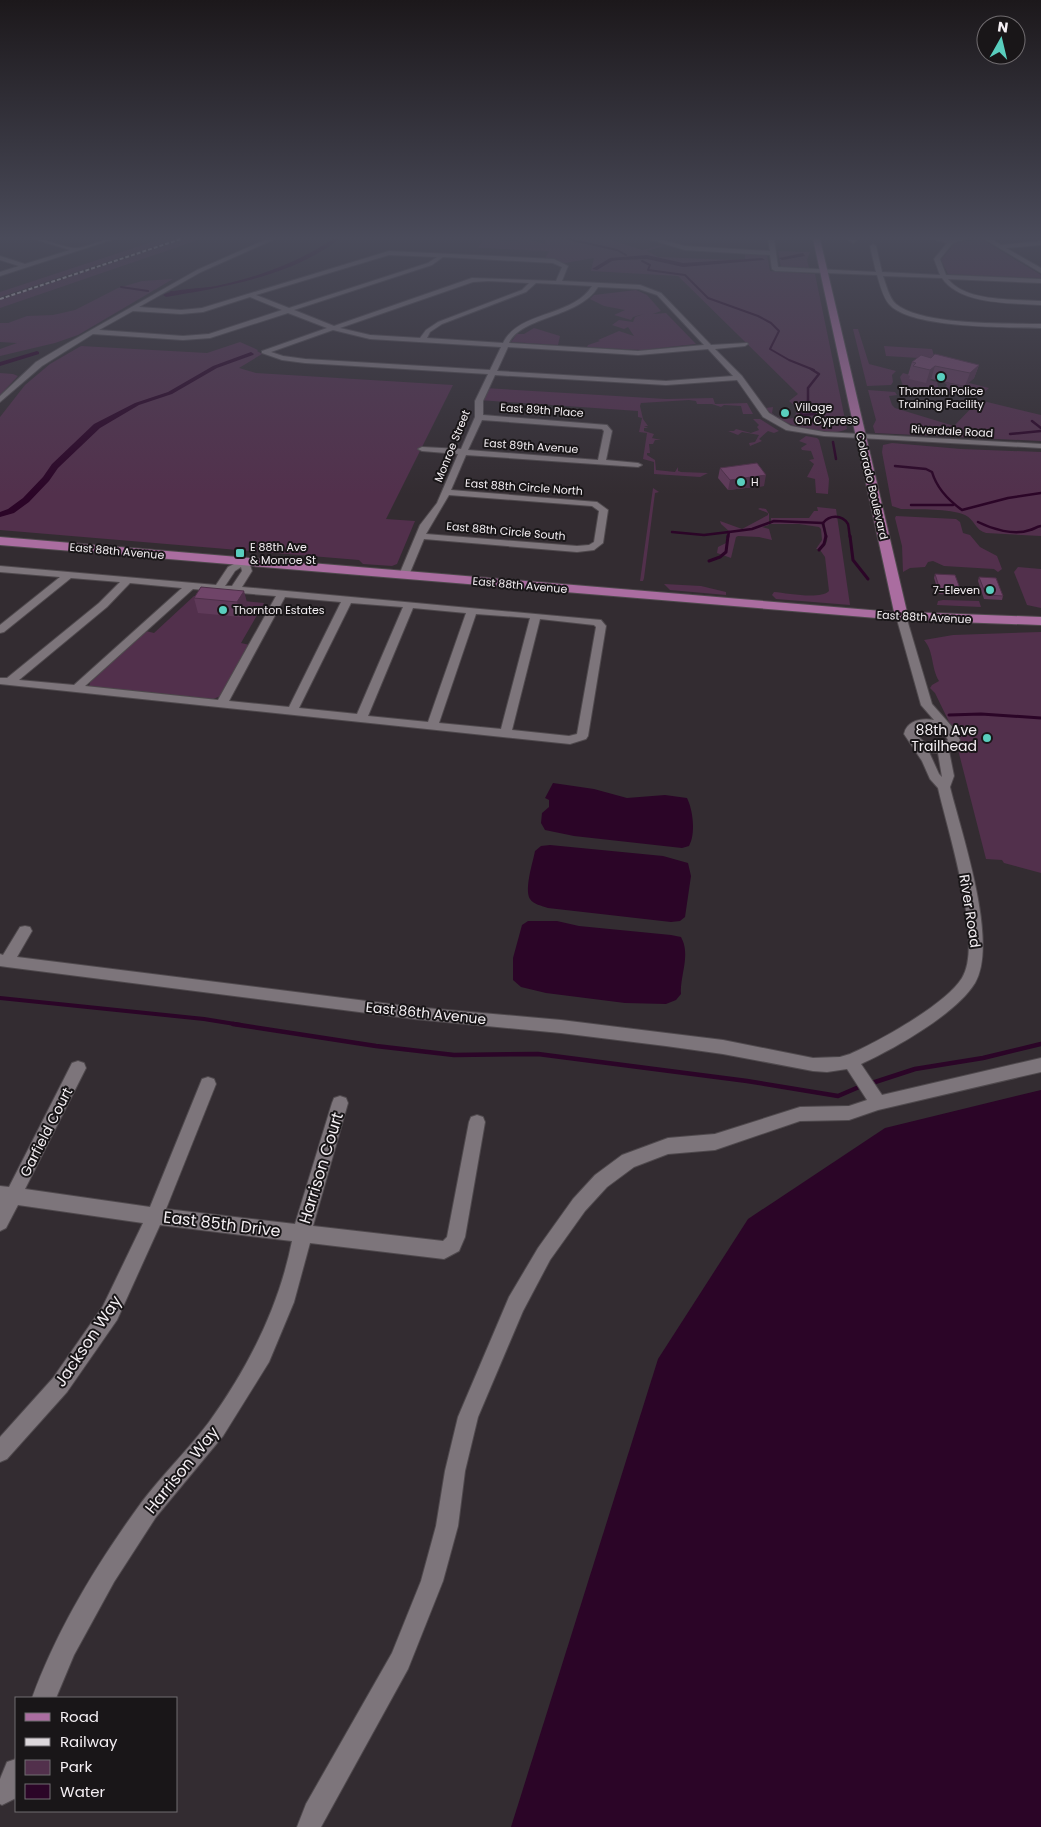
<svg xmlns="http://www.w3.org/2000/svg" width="1041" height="1827" viewBox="0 0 1041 1827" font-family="Poppins,sans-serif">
<rect width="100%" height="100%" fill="#332c31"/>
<!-- green -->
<g fill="#52304c">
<path d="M161 239H177L0 297V292Z"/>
<path d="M185 239H201L0 308V300Z"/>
<path d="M483 239 511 241 526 239 545 244V239H608L643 250 660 245 664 246 647 251 658 257 734 260 745 259V253L767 255 770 271 815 274 847 429C828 439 778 425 766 408L773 407 772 413C780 420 785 419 794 418L798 409 789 401 798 394 678 276 591 271 594 258 565 263 545 259 549 251 478 248Z"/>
<path d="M981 239 1041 275V278L948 274 941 260 955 243Z"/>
<path d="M778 251 810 252 807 260 809 268 781 267Z"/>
<path d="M173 279 78 335 55 343 0 356V349L17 343 0 342V323H8L27 316 53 315 75 310 118 288 142 281Z"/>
<path d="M636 290 647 295 661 311 653 314 666 313 696 344 641 350 587 347 588 345 600 341 598 340 619 331 634 336 628 327 624 329 612 325 619 320 633 322 635 317 644 314 633 317 631 320 614 315 625 310 604 306 590 299 594 295Z"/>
<path d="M534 328 560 336 558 345 511 342 517 334H524Z"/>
<path d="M853 329H858L869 364 896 371 892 375 893 382 891 385 867 386Z"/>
<path d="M240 342 258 350 257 351 262 354 239 368 256 373 453 385 386 519 415 521 397 564 392 566 363 564 359 560 0 530V417L25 385 50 364 81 346 207 353Z"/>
<path d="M884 346 932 349 935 359 886 356Z"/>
<path d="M0 373 13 374 18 376 0 395Z"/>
<path d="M903 373 937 382 939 390 903 386 900 377Z"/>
<path d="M944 382 965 386 969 383 989 388 982 394 977 396 942 391 947 385Z"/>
<path d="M485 388 666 399 713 398 715 404 747 403 753 414H743L741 406 724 405 721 407 712 404H697L696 401 689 400 641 403 640 406 643 419 648 426H644L648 428H644V431L654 434 652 438 661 440H655L653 444H649L650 453H647V455L655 460 656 470 675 472 678 467V471L681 472 708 473 700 477 654 474V462L643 459 647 433 639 432 642 418 638 417V411L479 400Z"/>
<path d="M868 390 895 392 897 395 889 396 892 405 895 408 954 426 979 400 1041 415V441L875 433 873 426 876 420Z"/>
<path d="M753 419H760L779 431 774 433 768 431 759 439 762 441 750 446 749 443 755 442 759 435 742 432 738 435 728 431H734L736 429 751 433 759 430 757 427 759 425Z"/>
<path d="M806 436 817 438 819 440 829 479 828 494 816 493 815 479 807 477 814 464 809 460 814 459 811 451 802 450 801 448 807 444 799 441Z"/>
<path d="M892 443 961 449 1041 452V536L986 533C975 530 975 520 965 515 949 508 919 510 901 509L892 506 882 452 883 445Z"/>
<path d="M653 488 659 492 655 493 644 578 643 581H640Z"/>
<path d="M817 507 836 509 850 605 776 599 772 595 774 592C787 593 820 600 829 591L825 557 820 550C831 543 827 533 824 523H821L825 535V542L818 549H816L822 540 821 529 819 527 799 524H771V518H809L814 511H818Z"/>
<path d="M760 508 766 509 769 514V525L762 527 769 529 772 540 759 537 738 536 736 537 731 558 717 553 718 547 728 542 727 536 730 532 721 524 720 521 742 529 768 515V513L758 509Z"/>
<path d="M896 516 956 519 960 522 963 533 970 535 980 547 997 556 1002 569 998 572 994 569 944 566 933 561 928 562 925 567 910 568 903 572 902 546 895 518Z"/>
<path d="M1018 567 1041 569V608L1027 605 1014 572Z"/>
<path d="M664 584 701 586 726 592V595L670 590Z"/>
<path d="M194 596 264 603 241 643 250 645 221 696 213 699 89 686 91 680 146 631 154 633Z"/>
<path d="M943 600 979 601 981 607 937 605 938 601Z"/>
<path d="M1041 632V873L1004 863 1002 860 986 859 953 730 935 693 930 688 932 685 939 681C931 668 934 651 924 640L953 635Z"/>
</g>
<!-- water -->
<g fill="#2b0527">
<path d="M553 783 594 789 627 798 665 795 687 798C693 810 696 834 689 846L682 848 574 836 545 830 541 823 542 813 549 807V800L545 798Z"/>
<path d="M550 845 663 856 688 863 691 876 685 917 680 921 671 922 548 908C542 906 533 904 530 899 524 889 533 862 535 851L541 846Z"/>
<path d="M528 921H557L579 926 671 935 681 937C691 955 680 975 681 994L676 1000 666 1004 625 1003 546 993 521 987 513 980V958L522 925Z"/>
<path d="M1041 1090V1827H511L658 1359 748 1219 885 1128Z"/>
</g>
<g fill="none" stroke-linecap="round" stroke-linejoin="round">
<!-- stream-far4 -->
<g stroke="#2b0527" stroke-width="2">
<path d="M568 239 617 250 626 255"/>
<path d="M642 261 650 265 648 270 685 275 708 298 758 316 771 323 779 331 770 349 789 360 814 370"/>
<path d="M121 287 148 291"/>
<path d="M171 292 175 293"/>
</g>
<!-- stream-far3 -->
<g stroke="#2b0527" stroke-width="2.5">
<path d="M811 369 819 374 808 388V405L801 413 802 415 815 414 831 428"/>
<path d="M1032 421 1041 428"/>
<path d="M1010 434 1041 431"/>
<path d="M833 442 836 459"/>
<path d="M895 466 926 469 932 472C937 489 948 500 962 510L1008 498 1041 493"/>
<path d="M911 505H953"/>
<path d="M978 522C992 529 1014 536 1030 530 1034 529 1036 527 1041 526"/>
<path d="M823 523 826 537"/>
<path d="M672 532 704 535 729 532"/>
<path d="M728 537 729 532 752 529 774 521 823 523C829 515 842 514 848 524 849 528 849 533 850 537"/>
</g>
<!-- stream-far2 -->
<g stroke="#2b0527" stroke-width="3">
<path d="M850 536 853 560 868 579"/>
<path d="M819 550 824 544 826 536"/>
<path d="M709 561 720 557 726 552 728 536"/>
<path d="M949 715 981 714 1041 718"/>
</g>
<!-- stream-far1 -->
<path stroke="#2b0527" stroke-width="4" d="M0 998 204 1019 241 1025"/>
<!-- stream -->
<g stroke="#2b0527" stroke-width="4.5">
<path d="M233 1024 376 1046 454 1055 538 1054 747 1081 838 1096 859 1087"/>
<path d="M872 1083 915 1069 983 1058 1041 1044"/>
</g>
<!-- canal -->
<g fill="#2b0527" fill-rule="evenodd">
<path d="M333 239H339C295 275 221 288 166 297L163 295C175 288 201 289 216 286 256 278 299 262 333 239Z"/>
<path d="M803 253 805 256 782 260 779 258Z"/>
<path d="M647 255 683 263 762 258 765 260 683 267 647 259 619 260 612 261 597 270 592 269 610 258Z"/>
<path d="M37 351 39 352V354L0 366V362Z"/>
<path d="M251 352 254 354 253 355 217 368 172 394 139 405 100 428 58 468 49 481 29 502 14 513 0 517V512L8 509 23 498 43 477 52 464 94 424 135 403 168 392 213 366Z"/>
</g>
<defs>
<g id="minor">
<path d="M34 239C49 239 60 247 74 248 85 249 100 239 114 239L0 276V272L19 266 0 260V256L25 264 70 250Z"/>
<path d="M267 239H275L201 272 139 307 181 310 202 308 389 251 554 259 568 266 562 281 640 285 661 293 711 345 747 343 748 344 745 346 715 349 742 376 769 413 791 426 824 432 1041 444V448L824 436 786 430 763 417 737 380 666 385 495 375 483 401V415L607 425 612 431 606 460 638 463 642 465 638 467 466 455 451 490 597 502 608 510 603 543 594 550 577 552 424 539 409 575 404 578 399 575 420 525 437 503 458 454 422 451 418 449 422 447 461 449 475 417V401L488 374 305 363 282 360 262 353V351L327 328 288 313 210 338 183 340 93 334 42 366 0 402V396L36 362 68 343 197 270ZM389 255 437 257 428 263 289 308 256 295ZM443 257 553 263 562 267 556 281 472 278 334 326 294 310 432 265ZM488 281 529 283 522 290 438 322 426 330 420 338 370 335 340 328 473 282ZM536 283 592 286C573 317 518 311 503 343L427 338 430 332 442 324 526 292ZM598 287 639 289 657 295 704 345 638 351 509 343C522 316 579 318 598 287ZM250 297 282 310 209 334 183 336 99 330 133 311 181 314 203 312ZM333 330 370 339 501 347 490 370 305 359 283 356 271 352ZM508 347 638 355 708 349 733 376 666 381 497 371ZM482 420 602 429 604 431 598 460 468 450ZM449 495 592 506 599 511 594 542 589 545 577 546 426 534Z"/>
<path d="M648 239H659L685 246 770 251 768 239H774L778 267 876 272 870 246 873 244 876 246 882 272 940 275 934 259 947 243 933 239H966L953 243 940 259 946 275 1041 279V283L948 279C966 302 1014 299 1041 301V305C1012 303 960 305 942 278L883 276C886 284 889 298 896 304 923 326 1006 323 1041 324V328C1009 327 910 329 889 304 883 297 880 285 877 275L775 271 772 269 770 255 685 250Z"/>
<path d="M846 239H854L856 241 853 243Z"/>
<path d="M984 239H992L1001 245 1041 241V245L1006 248 1041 268V273Z"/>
<path d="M244 559 249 562 252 571 242 587 601 620 606 626 588 736 586 739 570 744 0 684V678H7L99 603 120 582 71 578 4 632 0 633V625L60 577 0 572V566L216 585 228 567ZM241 567 242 571 232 586H225L235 571ZM130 583 182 588 74 685 19 680 107 607ZM193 589 276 596 218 700 85 686ZM285 597 341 602 289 707 229 701ZM351 603 403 607 357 714 299 708ZM413 608 466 613 428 722 368 716ZM476 614 530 618 501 729 439 723ZM540 619 594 625 596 627 577 734 569 736 512 730Z"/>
<path d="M901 613 906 616 932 704 954 729 960 740 953 750 949 751 954 776 950 787C961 832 999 942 975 983 956 1014 894 1049 861 1064L882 1095 1041 1058V1072L878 1110 849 1120 800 1121 715 1150 668 1154 634 1167 607 1187 585 1211 550 1260 523 1311 478 1417 465 1471 458 1526 443 1581 408 1669 321 1827H297L306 1804 392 1653 421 1581 436 1526 445 1471 458 1417 509 1297 538 1248 573 1199 595 1175 622 1155 668 1138 715 1134 800 1107 849 1106 867 1100 847 1069 827 1072 813 1071 723 1054 666 1046 561 1033 414 1019 7 967 0 966V954L3 955 20 927 25 926 30 927 32 931 17 957 414 1007 561 1020 666 1033 723 1040 813 1058 840 1057 850 1054C879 1041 945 1005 962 978 984 943 947 828 938 788L930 779 922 761 904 734C907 720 922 718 934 720L921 705 896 616ZM923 727 943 731 948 740 943 745C931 746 923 743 916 734V730ZM929 752 938 753 942 777 939 774Z"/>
<path d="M78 1061 84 1063 86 1068 25 1189 150 1207 200 1084 202 1079 208 1077 214 1079 216 1084 166 1209 295 1224 332 1103 334 1098 340 1096 346 1098 348 1103 313 1226 443 1241 447 1237 469 1122 471 1117 477 1115 483 1117 485 1122 465 1237 459 1251 444 1259 310 1243 294 1302 269 1362 223 1436 156 1517 114 1582 74 1655 56 1698H32C57 1629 98 1562 141 1503 162 1475 188 1450 209 1422 248 1368 279 1307 292 1241L160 1225 117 1320 67 1392 7 1459 0 1462V1437L53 1378 103 1306 143 1223 18 1205 6 1228 0 1231V1186L9 1187 72 1063Z"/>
<path d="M16 1759V1798L2 1805 0 1804V1779L7 1762Z"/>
</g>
<path id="major" d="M813 239H820L907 612 1041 617V625L901 620 0 545V537L894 612Z"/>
</defs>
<!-- minor casing -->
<use href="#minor" stroke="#4f494d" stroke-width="2"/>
<!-- major casing -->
<use href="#major" stroke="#4f494d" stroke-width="2"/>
<!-- minor -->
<use href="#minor" fill="#7d757b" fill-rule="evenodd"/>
<!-- major -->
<use href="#major" fill="#aa6da0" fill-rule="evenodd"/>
<!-- rail -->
<path stroke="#dcd7db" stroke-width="2" stroke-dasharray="4 2" stroke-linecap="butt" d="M0 299 181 239"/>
</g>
<!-- wall -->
<g fill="#5f3a59">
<path d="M931 358 979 365 974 378 965 386 931 379 926 383 909 379 910 376 908 375 912 362Z"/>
<path d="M720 468 764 486 728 490 718 478Z"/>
<path d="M935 574 961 591 959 595 939 594 934 578Z"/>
<path d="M979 577 1003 596 1002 600 984 599 978 581Z"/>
<path d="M201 587 248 606 241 617 198 613 194 598Z"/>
</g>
<!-- shaded-wall -->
<g fill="#4e3049">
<path d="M979 365 974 378 965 386 970 373Z"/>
<path d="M935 366 931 379 926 383 930 370Z"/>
<path d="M766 475 764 486 728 490 730 480Z"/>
<path d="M244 591 248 606 241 617 237 602Z"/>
</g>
<!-- building -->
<g fill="#6f4468" stroke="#4e3049">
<path d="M935 354 979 365 970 373 935 366 930 370 913 366 916 363 912 362 921 355 931 358Z"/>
<path d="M757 463 766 475 730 480 720 468Z"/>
<path d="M935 574 955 575 961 591 940 590Z"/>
<path d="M979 577 996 578 1003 596 986 595Z"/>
<path d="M201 587 244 591 237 602 194 598Z"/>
</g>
<!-- sky -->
<linearGradient id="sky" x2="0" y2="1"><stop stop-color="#1c181b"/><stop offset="0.48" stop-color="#4a4b5a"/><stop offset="1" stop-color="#4a4b5a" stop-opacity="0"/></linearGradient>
<rect width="1041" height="495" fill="url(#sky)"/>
<!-- markers -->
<g fill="#59cebe" stroke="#191618" stroke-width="2">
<circle cx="941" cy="377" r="5"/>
<circle cx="785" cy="413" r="5"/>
<circle cx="741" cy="482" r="5"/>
<rect x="235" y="548" width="10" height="10" rx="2.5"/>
<circle cx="990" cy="590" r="5"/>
<circle cx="223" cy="610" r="5"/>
<circle cx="987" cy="738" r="5"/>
</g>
<g text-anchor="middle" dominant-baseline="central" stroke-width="4" stroke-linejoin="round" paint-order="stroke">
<!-- far-poi labels -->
<g font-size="11" fill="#f4eff3" stroke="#191618" text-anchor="start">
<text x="941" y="391" text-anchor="middle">Thornton Police<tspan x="941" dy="13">Training Facility</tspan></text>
<text x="795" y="407">Village<tspan x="795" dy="13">On Cypress</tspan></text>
<text x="751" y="482">H</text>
<text x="250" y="547">E 88th Ave<tspan x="250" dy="13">&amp; Monroe St</tspan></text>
<text x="980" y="590" text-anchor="end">7-Eleven</text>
<text x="233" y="610">Thornton Estates</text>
</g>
<!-- far-street labels -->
<g font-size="11" fill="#f4eff3" stroke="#191618">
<text transform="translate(542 410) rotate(4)">East 89th Place</text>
<text transform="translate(952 431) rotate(3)">Riverdale Road</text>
<text transform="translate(452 446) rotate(-68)">Monroe Street</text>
<text transform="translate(531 446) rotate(4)">East 89th Avenue</text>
<text transform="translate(872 486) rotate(77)">Colorado Boulevard</text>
<text transform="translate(524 487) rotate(4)">East 88th Circle North</text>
<text transform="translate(506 531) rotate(5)">East 88th Circle South</text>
<text transform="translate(117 551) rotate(5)">East 88th Avenue</text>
<text transform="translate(520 585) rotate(5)">East 88th Avenue</text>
<text transform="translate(924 617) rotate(3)">East 88th Avenue</text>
</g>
<!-- poi labels -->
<g font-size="14" fill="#f4eff3" stroke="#191618" text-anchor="end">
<text x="977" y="730">88th Ave<tspan x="977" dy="16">Trailhead</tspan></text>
</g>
<!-- street labels -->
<g font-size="14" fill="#f4eff3" stroke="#191618">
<text transform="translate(970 911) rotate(81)">River Road</text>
<text transform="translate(426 1013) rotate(6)">East 86th Avenue</text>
<text transform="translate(46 1132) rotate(-63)">Garfield Court</text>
</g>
<!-- near-street labels -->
<g font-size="16" fill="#f4eff3" stroke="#191618">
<text transform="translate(321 1168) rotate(-73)">Harrison Court</text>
<text transform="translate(222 1224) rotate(7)">East 85th Drive</text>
<text transform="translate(88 1341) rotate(-56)">Jackson Way</text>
<text transform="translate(182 1470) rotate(-51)">Harrison Way</text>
</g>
</g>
<!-- legend -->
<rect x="15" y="1697" width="162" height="115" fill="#191618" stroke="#716d70"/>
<rect x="25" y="1713" width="25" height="8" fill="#aa6da0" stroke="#716d70"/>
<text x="60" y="1722" font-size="15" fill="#f4eff3">Road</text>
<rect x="25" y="1738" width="25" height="8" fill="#dcd7db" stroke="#716d70"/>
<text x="60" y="1747" font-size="15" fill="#f4eff3">Railway</text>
<rect x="25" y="1760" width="25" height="15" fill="#52304c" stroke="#716d70"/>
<text x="60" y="1772" font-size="15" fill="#f4eff3">Park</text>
<rect x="25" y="1784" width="25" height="15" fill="#2b0527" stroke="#716d70"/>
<text x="60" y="1797" font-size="15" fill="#f4eff3">Water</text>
<!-- north arrow -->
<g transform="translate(1001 40) rotate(8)"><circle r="24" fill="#191618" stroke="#716d70"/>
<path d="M0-4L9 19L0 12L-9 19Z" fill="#59cebe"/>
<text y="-8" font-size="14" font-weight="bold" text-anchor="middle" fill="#f4eff3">N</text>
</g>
</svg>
